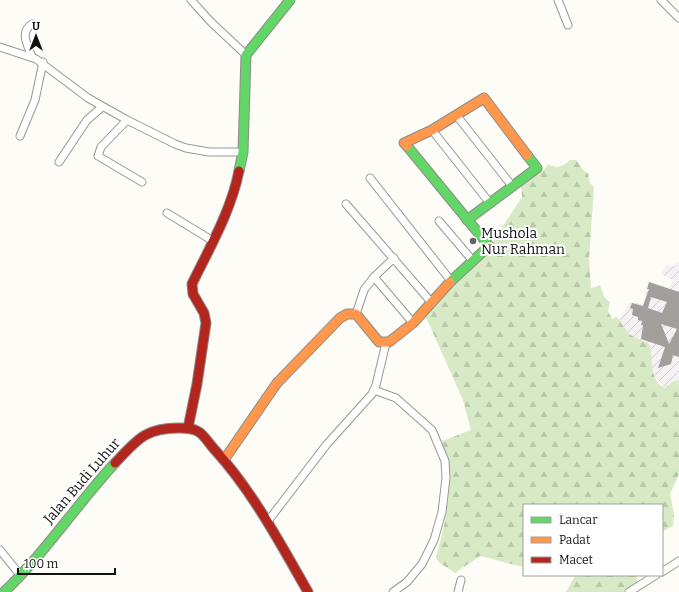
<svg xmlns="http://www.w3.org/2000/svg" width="679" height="592" viewBox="0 0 679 592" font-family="Bitter,serif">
<defs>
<pattern id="industrial-furrows" width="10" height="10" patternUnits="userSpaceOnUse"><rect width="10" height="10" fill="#f5f0f3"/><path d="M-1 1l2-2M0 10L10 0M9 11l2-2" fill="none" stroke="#d1cdcf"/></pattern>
<pattern id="forest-firs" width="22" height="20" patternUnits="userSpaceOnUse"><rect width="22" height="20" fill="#d8eac5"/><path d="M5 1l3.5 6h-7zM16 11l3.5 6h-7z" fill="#b8c8a8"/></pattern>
</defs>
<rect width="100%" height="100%" fill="#fdfcf7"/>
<!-- industrial -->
<path fill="url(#industrial-furrows)" d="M679 262V380L674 381 665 388 656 379 652 371 650 345 629 334 619 320 628 304 632 302 641 304 643 303 649 282 669 288 673 280 661 274 667 265 674 266Z"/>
<!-- forest -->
<g fill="url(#forest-firs)">
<path d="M570 160H576L584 171 588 173 590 183 594 187 589 260 591 288 600 286 605 298 610 302 608 311 612 319 617 317 629 334 650 345C653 359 649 381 665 388L674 381 679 380V474L670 494 674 514 673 526 662 532V505H524V567C508 564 495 559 480 556L455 573 440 563 436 558C448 513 454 487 442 441L471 430 463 400 425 315 490 249 495 238 522 197 521 184 541 169 544 170 548 164C556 170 563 166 570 160Z"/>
<path d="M569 575H637V583L624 592H566L575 576Z"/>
</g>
<!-- building -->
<path fill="#a19f9c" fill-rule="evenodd" d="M649 282 679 292V357L673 355 671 364 658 368 665 347 641 339 643 325H641L642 321 638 320V317L632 315 633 309 630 308 632 303 643 306 649 289H647ZM651 297 667 302 662 313 648 308ZM661 324 677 329 669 344 668 341Z"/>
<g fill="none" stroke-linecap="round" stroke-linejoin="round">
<defs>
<g id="street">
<path d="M191 0 210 21 246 55"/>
<path d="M558 0 568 25"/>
<path d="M661 0 679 18"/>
<path d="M32 24C19 32 28 46 32 57"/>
<path d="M0 47 36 59 88 98 127 120 175 144 186 148 209 152H243"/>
<path d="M457 116 512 186"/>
<path d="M127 120 101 147 98 156 142 182"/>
<path d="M432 130 489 202"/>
<path d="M20 136 35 100 43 62"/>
<path d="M59 162 87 120 102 107"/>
<path d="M370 178 451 281"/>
<path d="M346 204 432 303"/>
<path d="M167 213 213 241"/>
<path d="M439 221 473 261"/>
<path d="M394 258 374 277 413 323"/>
<path d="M356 314 364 290 374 277"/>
<path d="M374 390 396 398 432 430 445 461 446 478 442 512 434 540 422 564 407 582 393 592"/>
<path d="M268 521 327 444 372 394 376 385 386 343"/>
<path d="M0 550 21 576"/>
<path d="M662 572 679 561"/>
<path d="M458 592 461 580"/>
<path d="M629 592 656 575"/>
</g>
<g id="fast">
<path d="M407 146 489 246 450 282"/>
<path d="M239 171 243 152 246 55 290 0"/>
<path d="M467 220 537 168 527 155"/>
<path d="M4 592C45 553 77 504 115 463"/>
</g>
<g id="slow">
<path d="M407 146 404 143 432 130 484 98 527 155"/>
<path d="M224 460 277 383 340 318 347 314H356L379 342H389L413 323 450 282"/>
</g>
<g id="jam">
<path d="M188 428 197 384 206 323 204 313 193 294 192 284C210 247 231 211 239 171"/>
<path d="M115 463C137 440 145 428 178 428 185 428 193 428 199 432 205 436 210 445 215 450 253 492 280 543 308 592"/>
</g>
</defs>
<!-- street casing -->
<use href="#street" stroke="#979795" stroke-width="9"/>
<!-- fast casing -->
<use href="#fast" stroke="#8e8d8b" stroke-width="11"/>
<!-- slow casing -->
<use href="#slow" stroke="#8e8d8b" stroke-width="11"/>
<!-- jam casing -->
<use href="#jam" stroke="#8e8d8b" stroke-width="11"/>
<!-- street -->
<use href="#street" stroke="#fffffe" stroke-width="7"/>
<!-- fast -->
<use href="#fast" stroke="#63d668" stroke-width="9"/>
<!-- slow -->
<use href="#slow" stroke="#ff974d" stroke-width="9"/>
<!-- jam -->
<use href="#jam" stroke="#b3261e" stroke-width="9"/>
</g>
<!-- markers -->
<circle fill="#646362" stroke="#fff" stroke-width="1.5" cx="473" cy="241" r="4"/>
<g text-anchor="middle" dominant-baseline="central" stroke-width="4" stroke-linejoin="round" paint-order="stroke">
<!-- poi labels -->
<g font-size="14" fill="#111" stroke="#fff" text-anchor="start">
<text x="481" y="233">Mushola<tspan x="481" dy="16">Nur Rahman</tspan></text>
</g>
<!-- street labels -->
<g font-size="14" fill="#111" stroke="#fff">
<text transform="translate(82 481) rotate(-49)">Jalan Budi Luhur</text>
</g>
</g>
<!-- legend -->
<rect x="523" y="504" width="140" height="72" fill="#ffffff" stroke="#a0a0a0"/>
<rect x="531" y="517" width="20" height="6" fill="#63d668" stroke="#a0a0a0"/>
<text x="559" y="524" font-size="12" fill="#111111">Lancar</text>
<rect x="531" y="537" width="20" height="6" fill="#ff974d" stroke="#a0a0a0"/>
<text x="559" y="544" font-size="12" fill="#111111">Padat</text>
<rect x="531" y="557" width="20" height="6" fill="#b3261e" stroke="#a0a0a0"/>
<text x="559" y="564" font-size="12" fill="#111111">Macet</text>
<!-- north arrow -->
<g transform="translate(36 36)" stroke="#ffffff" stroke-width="3" paint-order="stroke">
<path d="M0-3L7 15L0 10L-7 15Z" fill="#111111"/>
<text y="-6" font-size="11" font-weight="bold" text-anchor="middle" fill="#111111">U</text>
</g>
<!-- scale -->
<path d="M18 568v6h97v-6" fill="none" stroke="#111111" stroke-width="2"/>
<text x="24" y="568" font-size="12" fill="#111111" stroke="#ffffff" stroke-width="3" paint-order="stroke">100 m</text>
</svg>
